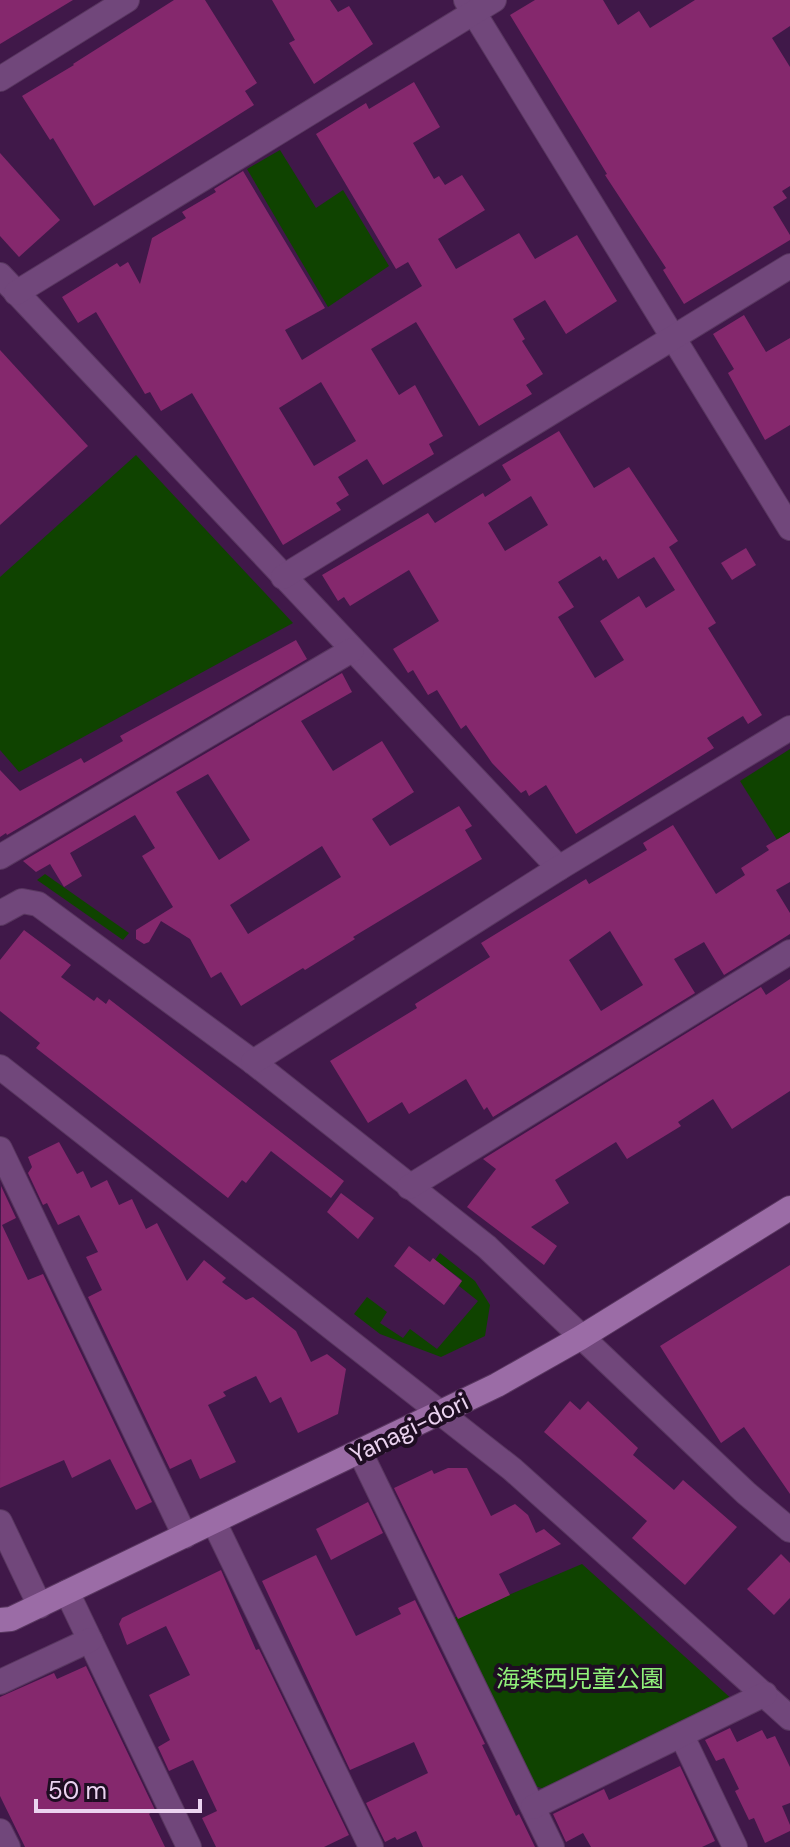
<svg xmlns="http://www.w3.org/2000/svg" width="790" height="1847" viewBox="0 0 790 1847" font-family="'DM Sans','Noto Sans JP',sans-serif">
<rect width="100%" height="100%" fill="#401849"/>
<!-- green -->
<g fill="#0f4300">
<path d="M280 150 316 208 343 190 389 266 328 307 247 169Z"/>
<path d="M136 455 293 623 19 772 0 750V577Z"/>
<path d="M790 749V832L777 840 740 781Z"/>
<path d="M45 874 129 933 123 940 37 880Z"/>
<path d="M440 1253 475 1281 490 1305 485 1336 441 1357 380 1334 354 1314 367 1297 387 1312 380 1323 403 1338 410 1329 437 1349 478 1301 459 1286 462 1280 435 1260Z"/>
<path d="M582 1564 734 1701 548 1790 535 1786 454 1618Z"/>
</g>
<!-- building -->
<g fill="#85286d" fill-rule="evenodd">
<path d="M0 0H73L0 44Z"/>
<path d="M174 0H205L257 83 245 91 254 105 94 206 53 138 50 140 22 96 74 65 73 64Z"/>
<path d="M272 0H330L338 12 349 6 373 44 314 84 289 43 295 40Z"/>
<path d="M535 0H603L618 25 639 11 650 28 695 0H790V26L772 38 790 67V186L782 191 787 198 773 207 790 235V240L684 304 663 270 666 268 605 175 607 174 510 15Z"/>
<path d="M414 82 440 127 413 143 434 179 439 176 445 185 462 175 485 210 438 239 456 269 519 233 535 259 577 235 617 301 566 334 545 300 513 319 525 339 522 341 543 374 526 385 532 394 479 426 416 322 371 349 399 395 415 385 443 436 429 444 434 454 383 485 367 459 338 477 349 495 336 503 341 510 283 545 192 393 161 411 150 392 145 394 96 312 78 323 62 297 117 263 120 267 128 262 140 284 152 238 186 218 182 212 216 192 214 189 243 171 325 308 285 330 302 360 422 286 408 262 396 269 316 134 366 103 369 109ZM321 382 356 441 314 466 279 408Z"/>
<path d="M0 153 60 220 19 257 0 236Z"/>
<path d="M744 315 766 352 790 338V425L765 440 728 373 734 369 713 334Z"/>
<path d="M0 350 88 446 0 525Z"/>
<path d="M559 431 594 488 629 467 678 541 669 547 716 623 708 628 762 715 748 724 743 716 707 738 714 748 576 834 546 785 529 796 526 790 521 793 492 763 466 725 461 729 437 690 428 695 413 670 408 673 393 649 439 621 409 570 350 606 344 597 338 601 322 575 428 513 435 523 483 493 485 497 511 480 502 465ZM531 496 548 525 505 551 488 523ZM600 556 603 561 606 559 618 579 654 557 675 590 646 608 639 596 600 621 624 660 595 678 558 617 574 607 558 582Z"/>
<path d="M746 548 756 565 732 580 721 563Z"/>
<path d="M296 640 307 659 7 835 6 833 0 837V770L20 791 81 758 84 763 123 741 120 736Z"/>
<path d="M342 673 352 692 301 721 333 771 382 741 414 792 372 819 390 846 459 806 472 826 465 830 482 859 353 937 355 939 305 970 303 968 241 1006 221 972 211 978 190 939 161 921 149 942 144 944 136 939V930L173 907 142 856 155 848 135 815 70 853 82 876 64 887 50 864 36 872 23 861ZM208 774 250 840 219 860 176 792ZM322 846 341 877 248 934 230 905Z"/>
<path d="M673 825 716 894 745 875 741 868 769 850 766 846 790 832V882L776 890 790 913V934L724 975 704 942 674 959 695 993 493 1117 487 1107 484 1110 466 1079 409 1114 402 1102 368 1123 330 1061 417 1008 415 1004 490 957 481 943 586 879 589 884 647 850 643 843ZM610 931 643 985 601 1011 569 960Z"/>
<path d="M24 930 71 965 61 977 94 1001 97 997 106 1004 109 999 344 1181 331 1198 271 1151 246 1183 242 1180 228 1198 36 1048 40 1043 0 1011V960Z"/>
<path d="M790 979V1091L732 1129 713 1099 678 1122 681 1126 627 1159 616 1142 555 1180 569 1203 531 1227 557 1246 544 1265 467 1207 496 1169 483 1159 761 987 766 995Z"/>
<path d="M59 1142 77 1174 83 1171 91 1188 107 1180 119 1205 132 1199 146 1229 157 1223 187 1281 204 1260 226 1278 222 1282 246 1300 253 1297 296 1331 311 1362 327 1354 346 1369 338 1414 298 1433 281 1397 270 1403 256 1376 223 1392 226 1396 208 1405 236 1462 200 1479 191 1459 170 1469 88 1297 102 1290 86 1257 98 1252 79 1215 58 1225 47 1203 43 1205 28 1173 32 1167 28 1157Z"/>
<path d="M1 1186 16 1218 2 1225 28 1280 43 1274 152 1502 136 1510 110 1459 72 1478 64 1460 0 1488Z"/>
<path d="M341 1193 374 1218 358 1239 327 1212Z"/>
<path d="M409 1246 430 1262 433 1258 462 1281 444 1305 394 1266Z"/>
<path d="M790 1265V1494L744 1427 721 1443 660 1346Z"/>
<path d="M570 1401 580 1410 588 1401 638 1448 633 1455 674 1490 683 1480 737 1527 685 1585 632 1538 647 1521 544 1432Z"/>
<path d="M448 1468H467L491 1516 515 1504 528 1515 536 1533 544 1529 561 1544 499 1574 510 1595 458 1619 394 1488 432 1470 434 1474Z"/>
<path d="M368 1502 383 1533 331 1560 316 1529Z"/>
<path d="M781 1554 790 1563V1598L774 1615 747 1589Z"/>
<path d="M316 1555 356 1636 401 1614 398 1608 415 1600 485 1744 482 1745 516 1816 519 1814 535 1847H423L416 1831 397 1840 395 1837 385 1842 366 1803 428 1773 414 1742 350 1770 262 1581Z"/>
<path d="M221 1570 256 1650 259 1649 349 1835 324 1847H216L202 1818 217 1811 193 1760 169 1771 158 1747 170 1740 149 1695 190 1675 166 1626 127 1645 119 1624 122 1618Z"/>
<path d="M86 1666 155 1810 149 1814 165 1847H25L0 1796V1697L54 1673 57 1679Z"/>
<path d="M730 1728 737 1742 762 1730 767 1739 775 1736 790 1767V1803L782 1806 790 1825V1831L765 1843 754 1818 749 1820 735 1791 739 1789 724 1758 716 1761 705 1740Z"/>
<path d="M680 1766 715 1841 702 1847H591L583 1833 566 1842 553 1814 604 1789 609 1800Z"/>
</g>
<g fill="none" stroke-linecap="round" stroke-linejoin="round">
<defs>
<g id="minor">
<path d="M466 0 790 528"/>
<path d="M0 79 127 0"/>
<path d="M0 275 559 868"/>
<path d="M16 293 494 0"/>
<path d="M283 577 790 266"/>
<path d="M0 857 352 650"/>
<path d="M0 913 22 901 38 904 253 1062 487 1247 746 1493 790 1530"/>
<path d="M253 1062 559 868 790 728"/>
<path d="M0 1067 512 1469 790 1718"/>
<path d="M0 1149 185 1536"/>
<path d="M409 1187 790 952"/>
<path d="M360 1452 552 1847"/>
<path d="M0 1522 40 1606"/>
<path d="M214 1522 371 1847"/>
<path d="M67 1592 189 1847"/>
<path d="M0 1682 90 1640"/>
<path d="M682 1736 735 1847"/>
<path d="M533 1807 765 1694"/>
<path d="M0 1831 8 1847"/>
</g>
<path id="major" d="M0 1620 11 1619 497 1385 580 1338 790 1208"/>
</defs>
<!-- minor casing -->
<use href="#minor" stroke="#593760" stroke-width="26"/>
<!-- major casing -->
<use href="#major" stroke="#593760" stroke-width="26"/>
<!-- minor -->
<use href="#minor" stroke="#71477b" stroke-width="24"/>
<!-- major -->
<use href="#major" stroke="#9b6ca6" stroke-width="24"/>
</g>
<g text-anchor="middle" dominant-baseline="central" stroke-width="8" stroke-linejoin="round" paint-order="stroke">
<!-- street labels -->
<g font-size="24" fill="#ebd3f0" stroke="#1e0d22">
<text transform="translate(409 1428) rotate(-26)">Yanagi-dori</text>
</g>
<!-- park labels -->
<g font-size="24" fill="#90f07a" stroke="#1e0d22">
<text x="580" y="1678">海楽西児童公園</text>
</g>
</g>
<!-- scale -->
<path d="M36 1799v12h164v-12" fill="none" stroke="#ebd3f0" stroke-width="4"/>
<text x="48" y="1799" font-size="24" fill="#ebd3f0" stroke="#1e0d22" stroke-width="6" paint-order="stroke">50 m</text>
</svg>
